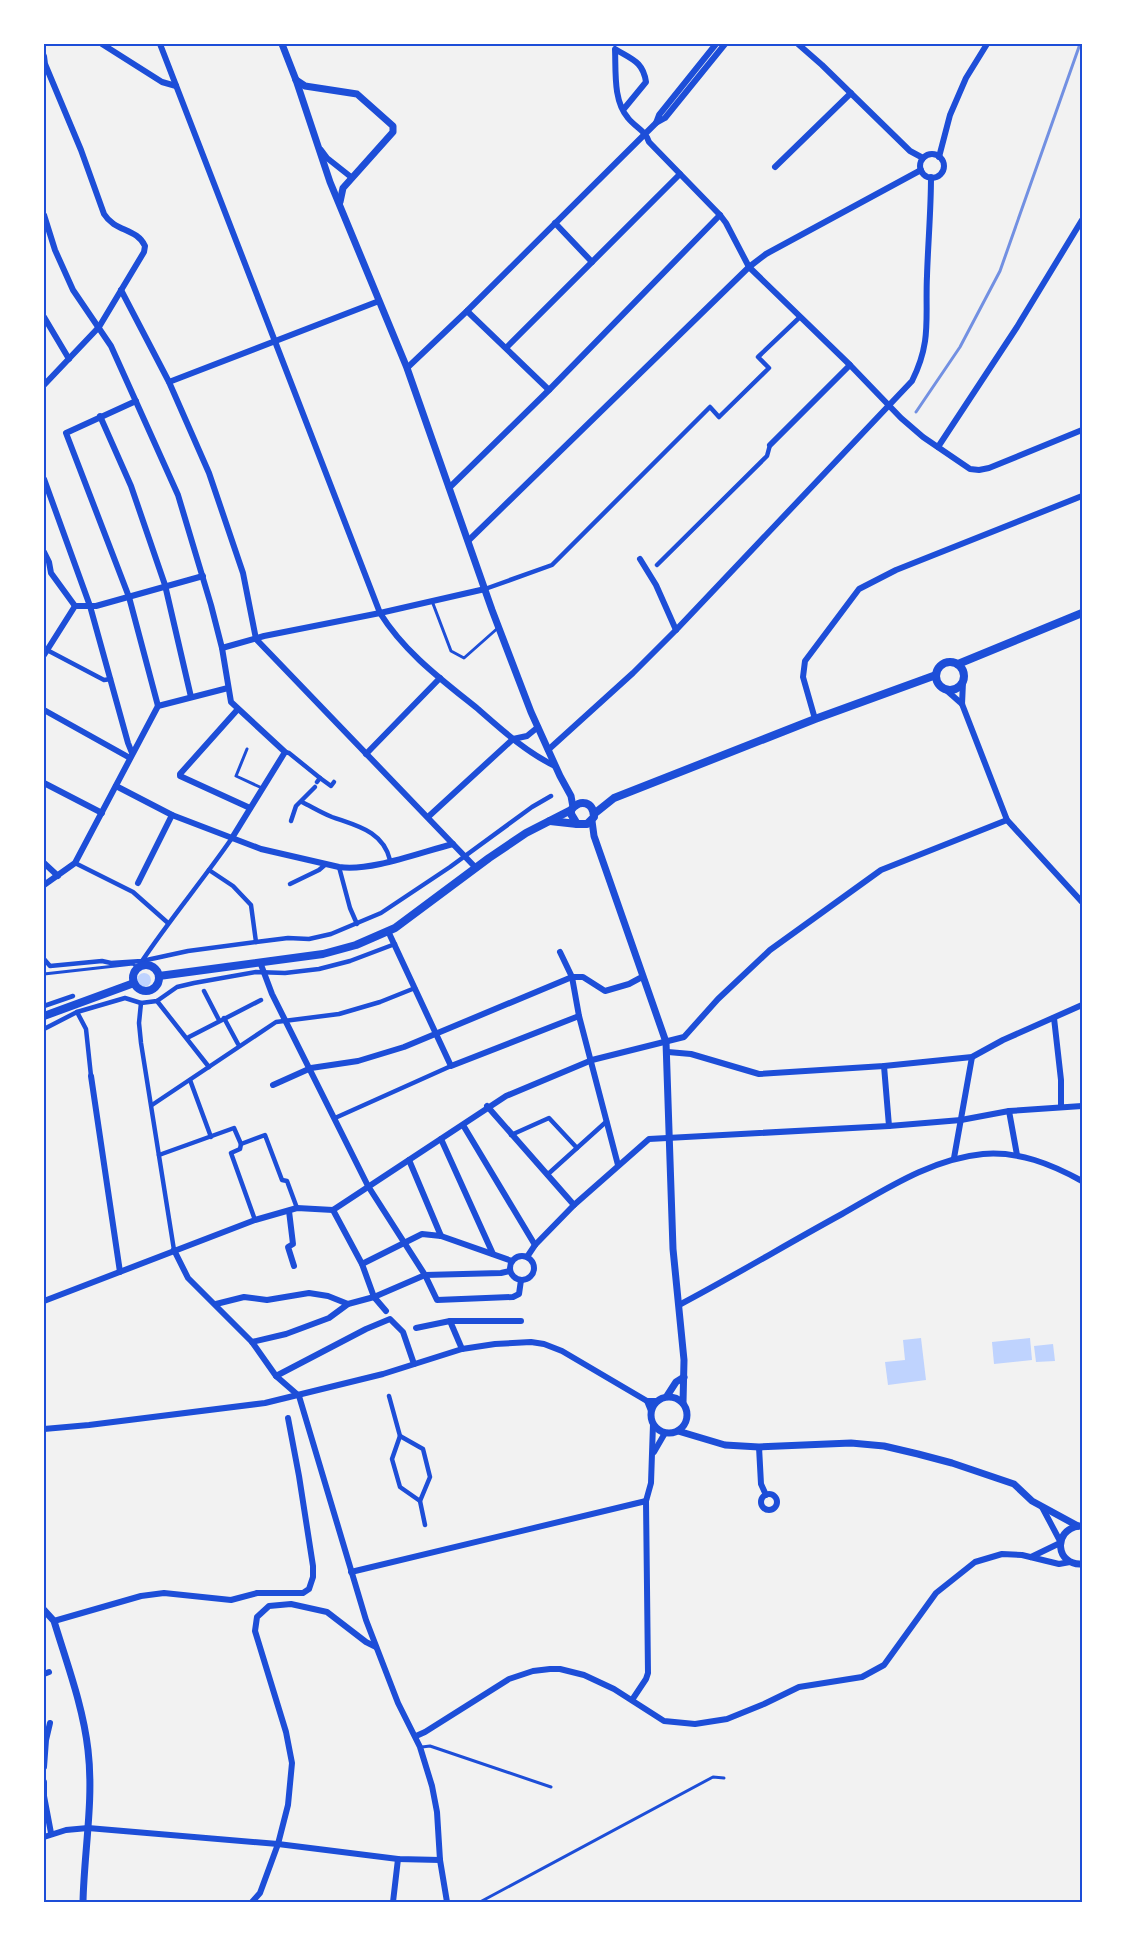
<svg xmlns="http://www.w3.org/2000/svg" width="1126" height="1946" viewBox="0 0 1126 1946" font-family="'Fira Sans',sans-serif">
<rect width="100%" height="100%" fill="#f2f2f2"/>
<!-- water -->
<g fill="#bfd3fe">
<circle cx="144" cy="980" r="7"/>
<path d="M921 1338 926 1380 888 1385 885 1362 905 1360 903 1340Z"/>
<path d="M1030 1338 1032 1360 994 1364 992 1342Z"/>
<path d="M1053 1344 1055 1361 1036 1362 1034 1346Z"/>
</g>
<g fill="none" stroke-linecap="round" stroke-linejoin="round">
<!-- service -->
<g stroke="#1d4ed8" stroke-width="3">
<path d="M432 601 451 651 464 658 499 627"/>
<path d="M247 749 236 776 262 788"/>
<path d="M44 974 133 964 138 968"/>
<path d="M422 1747 430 1746 551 1787"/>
<path d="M480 1902 713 1777 724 1778"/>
</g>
<!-- pedestrian -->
<g stroke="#1d4ed8" stroke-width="4.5">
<path d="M657 565 767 456 770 445"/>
<path d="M485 589 552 565 710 407 719 417 769 368 758 357 800 317"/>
<path d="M47 650 104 680 111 679"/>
<path d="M285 752 289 753 320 778 317 782"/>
<path d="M320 778 331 786 334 782"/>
<path d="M302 802C312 807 322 813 332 817 357 826 383 831 390 860"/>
<path d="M291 821 296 806 315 787"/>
<path d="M75 863 133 892 168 923"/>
<path d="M339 867 350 908 357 924"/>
<path d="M209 870 233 886 251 905 256 942"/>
<path d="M290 884 319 870 326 864"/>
<path d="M44 959 50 966 102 961 111 963 142 961 188 951 256 942 288 938 309 939 331 934 381 913 450 867 532 807 551 796"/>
<path d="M143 965 142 961C170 919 203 880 232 838"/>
<path d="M204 991 219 1020"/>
<path d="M157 1001 209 1067"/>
<path d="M141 1003 139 1023 141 1043 174 1250"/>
<path d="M44 1006 73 996"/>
<path d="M77 1012 86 1029 91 1076"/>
<path d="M224 1018 238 1044"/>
<path d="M44 1029 77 1012 125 998 141 1003 157 1001 177 987 194 983 256 972 285 973 319 969 350 961 395 944"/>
<path d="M189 1037 261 1000"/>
<path d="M190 1080 211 1137"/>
<path d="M152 1105 276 1022 339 1014 380 1002 415 988"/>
<path d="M335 1118 451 1066"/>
<path d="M511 1135 549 1118 577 1148"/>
<path d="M241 1144 240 1149 231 1153 255 1220"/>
<path d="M159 1155 234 1128 241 1144 265 1135 282 1180 287 1181 297 1208"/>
<path d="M547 1175 607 1121"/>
<path d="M389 1396 400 1436 423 1449 430 1477 420 1501 425 1525"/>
<path d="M400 1436 392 1459 400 1487 420 1501"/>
</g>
<!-- minor -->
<g stroke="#1d4ed8" stroke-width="6">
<path d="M102 44 162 82 176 86"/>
<path d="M160 44 380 613C405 653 442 680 478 709 502 730 526 752 555 766"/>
<path d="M716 44 659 115 656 123 665 118 725 44"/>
<path d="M798 44 822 65 910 151 923 158"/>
<path d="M44 56 45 64 81 150 104 214C115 232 137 228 145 246L144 252 99 327 44 385"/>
<path d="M623 110 646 82C643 61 631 59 615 49 616 71 613 101 628 118 636 128 645 130 649 142L720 215 726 223 749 267 850 365 901 418 923 437 970 469 979 470 989 468 1082 430"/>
<path d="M321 150 327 158 351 177"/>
<circle cx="932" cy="166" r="12"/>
<path d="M939 157 950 115 966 78 987 44"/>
<path d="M775 167 851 93"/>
<path d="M44 215 55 250 73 290 111 346 178 495 211 605 222 648 231 702 285 752 232 838"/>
<path d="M555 223 592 262"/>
<path d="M121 290 169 382 209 473 243 573 256 639 476 868"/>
<path d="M467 311 549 390"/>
<path d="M44 317 69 359"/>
<path d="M506 348 680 174"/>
<path d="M407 368 467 311 656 123"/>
<path d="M169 382 379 301"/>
<path d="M136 401 66 433 129 597 158 706"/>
<path d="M100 416 131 486 165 585 191 697"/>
<path d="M770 445 850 365"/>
<path d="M938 447 1017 327 1082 220"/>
<path d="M44 479 90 606 128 743 132 753"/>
<path d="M449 488 549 390 720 215"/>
<path d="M468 541 749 267 766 254 921 170"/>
<path d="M44 552 49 562 51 573 75 606"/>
<path d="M640 559 656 585 676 630"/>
<path d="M75 606H96L203 576"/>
<path d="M222 648 264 636 380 613 485 589"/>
<path d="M44 655 75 606"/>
<path d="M963 682 962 704 1007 820 1082 902"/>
<path d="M945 689 962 704"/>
<path d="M238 709 180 774V776L250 808"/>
<path d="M44 710 130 758"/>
<path d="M815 719 803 677 805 661 859 589 896 570 1082 496"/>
<path d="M548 750 633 673 676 630 912 381C932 341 925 318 927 276 928 243 931 210 931 177"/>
<path d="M366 754 440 678"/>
<path d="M44 783 102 813"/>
<path d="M116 786 172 815 261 849 339 867C370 872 421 852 453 844"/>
<path d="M428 817 513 739 527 736 538 727"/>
<path d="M44 863 58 876"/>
<path d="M138 883 172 815"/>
<path d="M44 885 75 863 158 706 228 688"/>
<path d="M388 931 451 1066 579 1016"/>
<path d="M560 952 572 977 579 1016 618 1165"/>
<path d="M260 962 272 994 368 1186 425 1275 437 1300 513 1297 519 1294 521 1280"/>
<path d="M1054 1018 1061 1080V1107"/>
<path d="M668 1052 691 1054 759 1074 884 1066 972 1057 1003 1040 1082 1005"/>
<path d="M884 1066 889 1126"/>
<path d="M91 1076 120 1272"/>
<path d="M273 1085 311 1068 358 1061 404 1047 572 977H583L605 991 629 984 642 977"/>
<path d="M487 1106 574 1205"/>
<path d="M1009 1111 1017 1155"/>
<path d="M463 1125 535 1245"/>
<path d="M441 1139 493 1254"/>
<path d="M954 1158 972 1057"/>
<path d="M409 1160 441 1236"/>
<path d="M333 1210 362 1264 374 1297 386 1311"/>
<path d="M289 1211 293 1244 288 1247 294 1266"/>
<path d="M174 1250 188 1278 252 1342 276 1376 299 1396"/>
<circle cx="522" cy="1268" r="12"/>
<path d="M527 1257 535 1245 574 1205 649 1139 889 1126 961 1120 1009 1111 1082 1106"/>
<path d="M362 1264 422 1234 441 1236 512 1261"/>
<path d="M44 1301 255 1220 297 1208 333 1210 506 1096 592 1060 684 1037 718 999 770 950 881 870 1007 820"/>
<path d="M216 1304 244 1297 267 1300 309 1293 328 1296 348 1304"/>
<path d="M679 1305C734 1276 787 1244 842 1214 886 1189 931 1159 983 1154 1019 1151 1051 1164 1082 1181"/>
<path d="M450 1321 462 1349"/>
<path d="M416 1328 450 1321H521"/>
<path d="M252 1342 286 1334 329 1318 348 1304 374 1297 425 1275 501 1273 510 1271"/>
<path d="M276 1376 366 1329 390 1319 403 1332 414 1364"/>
<path d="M299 1396 366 1620 398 1703 420 1747 432 1786 437 1812 440 1860 447 1902"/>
<path d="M647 1401 651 1411"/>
<path d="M44 1429 89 1425 265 1403 383 1374 462 1349 495 1344 531 1342 544 1344 562 1351 647 1401H657"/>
<path d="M759 1447 761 1484 766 1495"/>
<path d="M654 1452 665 1433"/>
<circle cx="769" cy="1502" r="8"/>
<path d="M1042 1507 1060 1541"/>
<path d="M1031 1557 1060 1543"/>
<path d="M351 1572 646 1501"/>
<path d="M54 1621 141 1596 164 1593 231 1600 257 1593H303L309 1589 313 1577V1566L299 1476 288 1418"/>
<path d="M44 1674 49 1672"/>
<path d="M632 1700 646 1679 648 1673 646 1501 651 1483 653 1424"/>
<path d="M416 1736 425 1732 509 1679 533 1671 550 1669H560L584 1675 614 1689 664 1721 695 1724 727 1719 764 1704 799 1687 862 1677 884 1665 936 1593 975 1562 1002 1554 1022 1555 1059 1564 1070 1562"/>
<path d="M44 1767 46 1740 50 1723"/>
<path d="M44 1782V1796L51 1833"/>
<path d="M44 1837 66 1830 88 1828 278 1844 398 1859 440 1860"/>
<path d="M252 1902 260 1893 278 1844 288 1805 292 1763 286 1732 255 1631 257 1617 269 1606 291 1604 327 1612 366 1642 376 1647"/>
<path d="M393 1902 398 1859"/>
</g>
<!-- tertiary -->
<g stroke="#1d4ed8" stroke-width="7">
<path d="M282 44 296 80 330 182 407 368 492 610 531 712 560 776 571 796 573 807"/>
<path d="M296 80 305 86 357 94 393 126V132L343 188 340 202"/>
<path d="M592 821 594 836 666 1042 673 1249 684 1360 683 1403"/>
<path d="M667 1396 676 1382 684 1377"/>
<circle cx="669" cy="1415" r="18"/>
<path d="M678 1431 725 1445 759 1447 851 1443 884 1446 918 1454 952 1463 1014 1484 1032 1501 1078 1526"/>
<path d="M1079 1526C1052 1530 1056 1566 1082 1564"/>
<path d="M44 1610 54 1621C67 1664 83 1706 88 1750 94 1800 84 1852 83 1902"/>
</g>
<!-- secondary -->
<g stroke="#1d4ed8" stroke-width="8">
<circle cx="950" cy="676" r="14"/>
<path d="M958 664 1082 613"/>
<path d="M594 814 614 798 815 719 936 675"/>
<path d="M550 821 577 824"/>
<circle cx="146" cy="978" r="13"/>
<path d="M159 976 323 954 356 945 395 928 489 858 526 833 571 810C580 798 594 802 594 817L587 824H577L571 814V810"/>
<path d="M44 1016 134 983"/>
</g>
<!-- rail -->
<path stroke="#7290e2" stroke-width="3" d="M916 412 960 347 1000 271 1080 44"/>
</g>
<!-- border -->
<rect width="1126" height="1946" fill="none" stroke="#ffffff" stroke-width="90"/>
<rect x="45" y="45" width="1036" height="1856" fill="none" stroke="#1d4ed8" stroke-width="2"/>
</svg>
